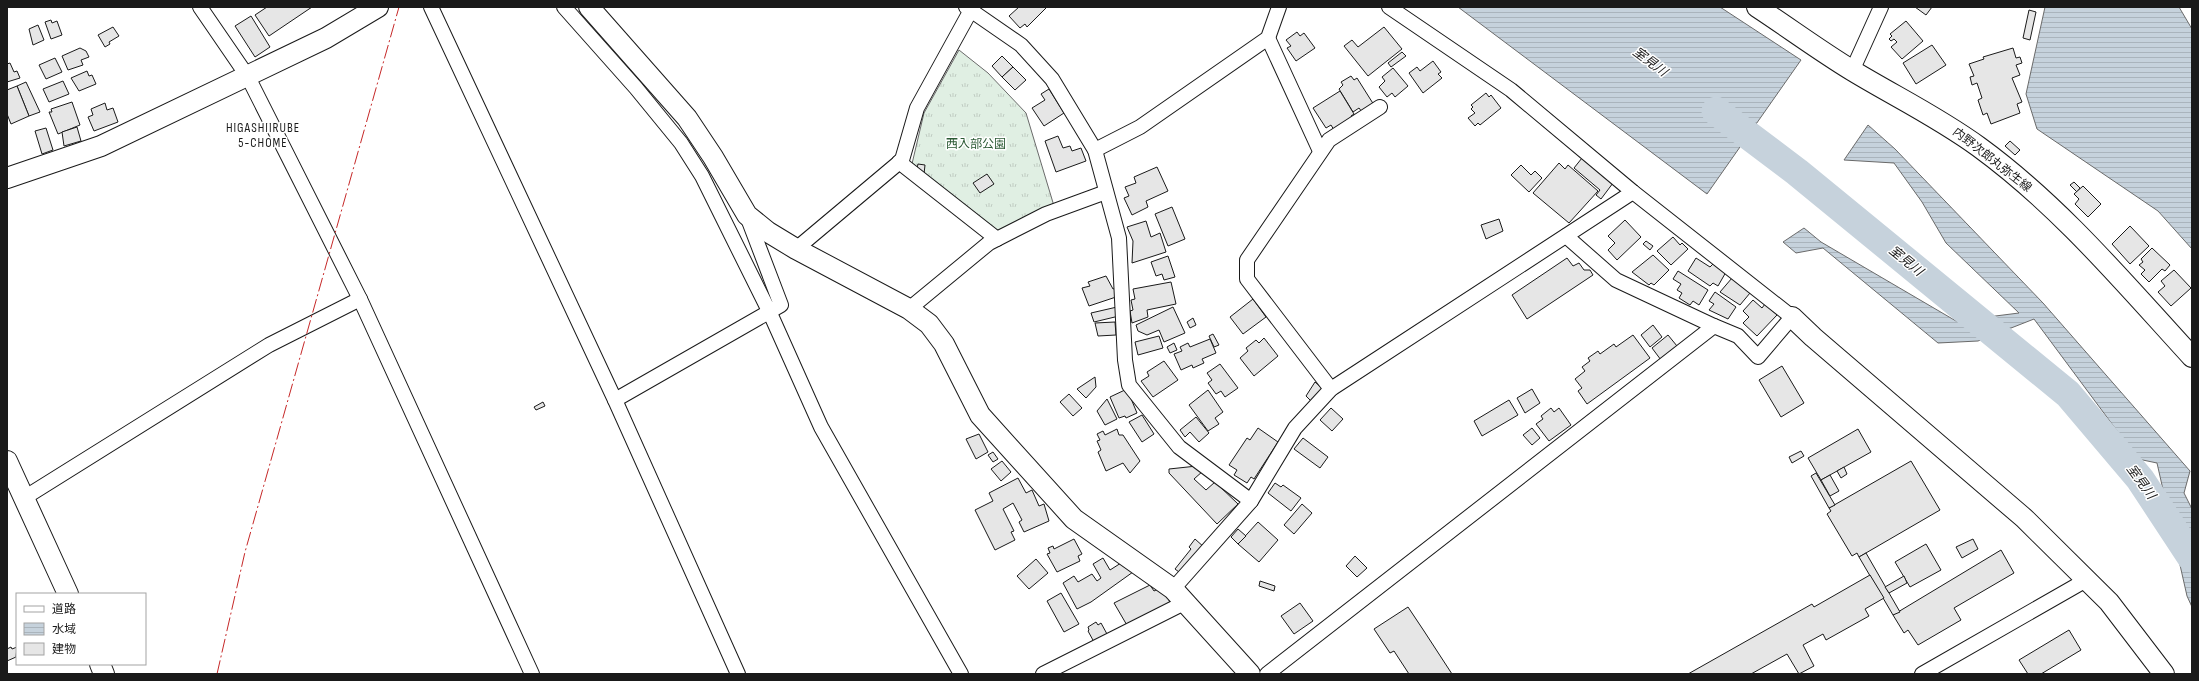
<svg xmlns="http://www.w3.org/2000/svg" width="2199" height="681" viewBox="0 0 2199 681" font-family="'Sofia Sans Condensed','Noto Sans JP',sans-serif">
<defs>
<pattern id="grass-tufts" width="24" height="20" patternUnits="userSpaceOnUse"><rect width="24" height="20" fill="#e0efe3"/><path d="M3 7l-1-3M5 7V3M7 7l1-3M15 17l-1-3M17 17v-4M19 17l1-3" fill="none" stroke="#c0ccc2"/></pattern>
<pattern id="water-rules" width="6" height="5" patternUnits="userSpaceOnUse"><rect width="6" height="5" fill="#c6d2dc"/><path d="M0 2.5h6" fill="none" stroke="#aab4bc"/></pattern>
</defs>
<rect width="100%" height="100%" fill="#fff"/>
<!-- grass -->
<path fill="url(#grass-tufts)" stroke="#6a6a6a" d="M959 50 988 73 1026 113 1054 206 998 231 911 168 924 113Z"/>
<!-- water -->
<g fill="url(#water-rules)" stroke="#6a6a6a">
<path d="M1458 7H1720L1801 60 1707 194Z"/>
<path d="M2045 7H2179L2192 29V249L2158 211 2037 129 2026 94Z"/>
<path d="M1868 125 1895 149 2043 303 2190 471 2184 493 2192 509V607L2187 596 2157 463 2138 459 2034 319 1978 341 1938 343 1823 248 1796 253 1783 242 1804 228 1821 242 1956 321 2019 313 1946 243 1922 202 1894 163 1844 160Z"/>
</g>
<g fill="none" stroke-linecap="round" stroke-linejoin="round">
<!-- river -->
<path stroke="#c6d2dc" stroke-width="29" d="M1716 111 1797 172 2068 394 2140 479 2192 558"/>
</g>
<!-- building -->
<g fill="#e6e6e6" stroke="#1a1a1a">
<path d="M267 7H312L269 36 255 15Z"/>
<path d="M1019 7H1047L1027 27 1025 24 1020 28 1009 16Z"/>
<path d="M1915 7H1932L1926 15Z"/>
<path d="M2029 10 2036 12 2030 40 2023 38Z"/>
<path d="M251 16 270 47 255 57 235 26Z"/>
<path d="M51 20 52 23 57 21 62 35 51 39 45 22Z"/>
<path d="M1906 21 1923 41 1902 59 1891 47 1897 42 1894 39 1891 41 1889 39 1892 36 1890 34Z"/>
<path d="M38 25 44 40 33 45 29 29Z"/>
<path d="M113 27 119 36 109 42 110 44 105 47 98 35Z"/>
<path d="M1384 27 1402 49 1368 76 1344 46 1352 40 1358 47Z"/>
<path d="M1297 32 1300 36 1304 33 1315 48 1296 61 1287 48 1291 46 1286 40Z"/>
<path d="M1932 45 1946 65 1916 84 1903 63Z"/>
<path d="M80 48 86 51 89 57 81 60 83 65 68 70 62 56Z"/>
<path d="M2013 48 2016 58 2020 57 2022 63 2016 65 2020 75 2012 78 2022 102 2017 104 2020 113 1991 124 1987 113 1983 115 1978 100 1982 98 1977 83 1972 85 1970 77 1974 76 1969 64 1984 59 1983 57Z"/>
<path d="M1402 52 1406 56 1391 67 1388 63Z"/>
<path d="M1002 56 1013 67 1002 77 992 66Z"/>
<path d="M55 58 62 72 46 79 39 65Z"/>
<path d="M1433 61 1441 72 1438 74 1442 78 1423 93 1409 73 1417 67 1420 71Z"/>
<path d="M10 63 14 72 17 71 20 78 7 82V64Z"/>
<path d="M1013 67 1026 80 1015 90 1002 77Z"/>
<path d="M1393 68 1408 86 1395 97 1392 93 1387 97 1379 87 1385 81 1382 77Z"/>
<path d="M87 71 89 76 92 75 96 84 79 91 71 78Z"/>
<path d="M1351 76 1354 80 1357 78 1374 105 1362 112 1359 108 1353 112 1339 89 1343 85 1341 82Z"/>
<path d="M63 81 69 94 49 102 43 89Z"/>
<path d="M26 82 40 112 29 116 17 86Z"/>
<path d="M17 86 29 116 11 124 7 114V90Z"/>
<path d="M1049 89 1064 113 1044 126 1032 108 1045 100 1041 94Z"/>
<path d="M1340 91 1354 114 1351 116 1353 119 1334 130 1331 125 1326 128 1313 108Z"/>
<path d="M1486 93 1489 97 1491 95 1501 108 1480 125 1478 123 1475 126 1468 118 1475 113 1471 109 1473 107 1471 105Z"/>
<path d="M72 102 80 125 58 134 49 112H52L51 109Z"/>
<path d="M105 103 107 110 113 108 118 122 94 131 88 117 93 115 91 109Z"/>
<path d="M77 127 81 141 64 146 62 132Z"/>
<path d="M46 128 53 150 42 154 35 131Z"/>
<path d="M1058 136 1063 148 1070 146 1072 151 1081 148 1086 161 1056 172 1045 141Z"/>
<path d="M2010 141 2020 150 2015 155 2005 146Z"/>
<path d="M1582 158 1613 183 1601 199 1596 195 1600 190 1574 168Z"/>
<path d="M1559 163 1565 169 1568 165 1598 191 1569 223 1533 193Z"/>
<path d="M918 164 925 165 924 174 916 173Z"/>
<path d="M1521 165 1531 175 1535 171 1542 178 1529 192 1511 175Z"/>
<path d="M1157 167 1168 191 1146 201 1148 207 1132 215 1124 198 1129 196 1125 187 1136 183 1134 177Z"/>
<path d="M987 174 994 184 980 193 973 183Z"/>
<path d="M2074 182 2080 188 2077 192 2070 185Z"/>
<path d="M2083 186 2101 204 2088 217 2075 204 2079 199 2074 194Z"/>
<path d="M1172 207 1185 239 1168 246 1155 214Z"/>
<path d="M1499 219 1503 231 1486 239 1481 225Z"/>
<path d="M1625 220 1641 237 1617 260 1608 250 1615 243 1608 236Z"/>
<path d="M1146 221 1151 237 1160 233 1166 252 1132 263 1133 241 1127 227Z"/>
<path d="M2130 226 2149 246 2130 264 2112 244Z"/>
<path d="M1673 237 1680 245 1682 243 1688 249 1671 265 1657 251Z"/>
<path d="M1646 241 1653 246 1650 250 1643 244Z"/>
<path d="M2152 248 2170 265 2165 271 2162 269 2149 282 2141 274 2145 270 2139 265 2143 262 2141 259Z"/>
<path d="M1653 255 1669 270 1654 285 1651 283 1649 285 1632 272Z"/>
<path d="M1168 256 1175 277 1164 280 1162 274 1156 276 1151 262Z"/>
<path d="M1567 258 1573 266 1579 263 1584 270H1590L1593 275 1527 319 1512 295Z"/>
<path d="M1696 258 1710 267 1713 264 1726 272 1718 286 1713 283 1710 286 1688 271Z"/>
<path d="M2174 270 2191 288 2171 306 2158 292 2165 286 2161 281Z"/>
<path d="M1678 271 1708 290 1699 305 1693 301 1690 305 1679 298 1682 293 1677 290 1681 284 1673 279Z"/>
<path d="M1106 276 1113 289 1116 288 1119 296 1089 306 1082 288 1090 286 1088 282Z"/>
<path d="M1732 278 1750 293 1740 305 1720 292Z"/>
<path d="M1171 282 1176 304 1147 310 1148 317 1132 323 1130 311 1133 310 1131 300 1135 299 1133 289Z"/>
<path d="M1715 292 1736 307 1728 319 1709 310 1714 304 1709 301Z"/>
<path d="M1253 299 1266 317 1243 334 1230 317Z"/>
<path d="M1753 300 1762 308 1765 304 1777 315 1757 336 1743 323 1749 317 1743 311Z"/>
<path d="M1117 307 1119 316 1094 322 1091 313Z"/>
<path d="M1173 307 1185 333 1164 342 1159 330 1147 335 1138 331 1136 325Z"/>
<path d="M1193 318 1196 325 1190 328 1187 322Z"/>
<path d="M1115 322 1116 335 1098 336 1095 323Z"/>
<path d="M1653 325 1662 337 1650 347 1641 335Z"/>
<path d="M1213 334 1219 345 1214 347 1209 336Z"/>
<path d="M1633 335 1650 358 1587 404 1578 391 1582 388 1575 379 1585 371 1582 367 1590 361 1588 358 1598 351 1600 354 1614 344 1616 347Z"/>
<path d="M1668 335 1677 346 1661 360 1652 348Z"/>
<path d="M1159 336 1163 348 1138 355 1135 342Z"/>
<path d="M1264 338 1278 356 1254 376 1240 358 1248 351 1246 348 1256 340 1259 343Z"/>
<path d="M1210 339 1216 353 1202 359 1204 363 1193 368 1192 365 1181 370 1174 354 1182 351 1180 347 1188 343 1190 347Z"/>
<path d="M1174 343 1177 350 1170 353 1167 347Z"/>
<path d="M1164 361 1178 380 1153 397 1141 381 1149 376 1147 372Z"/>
<path d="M1220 364 1238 388 1225 397 1221 391 1216 394 1208 383 1212 380 1207 373Z"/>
<path d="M1782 366 1804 403 1781 417 1759 380Z"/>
<path d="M1095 377 1096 387 1086 398 1077 389Z"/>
<path d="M1315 382 1323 389 1311 401 1306 396Z"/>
<path d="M1127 389 1137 413 1126 418 1125 416 1119 418 1110 397Z"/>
<path d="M1532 389 1540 403 1525 413 1517 398Z"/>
<path d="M1208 390 1223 412 1215 418 1219 424 1208 431 1189 405Z"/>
<path d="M1069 394 1082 408 1073 416 1060 402Z"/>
<path d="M1107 399 1117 419 1105 425 1097 411Z"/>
<path d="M1509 400 1518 415 1482 436 1474 421Z"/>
<path d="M543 402 545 406 536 410 534 407Z"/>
<path d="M1331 408 1343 419 1332 431 1320 420Z"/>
<path d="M1551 408 1554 412 1559 408 1571 425 1549 441 1536 424 1543 419 1541 416Z"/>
<path d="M1142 415 1154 434 1142 442 1129 422Z"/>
<path d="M1196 417 1209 433 1199 442 1190 432 1185 437 1180 430Z"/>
<path d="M1258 428 1278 442 1254 479 1251 477 1247 483 1234 475 1237 470 1229 465 1247 438 1250 440Z"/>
<path d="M1532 428 1540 438 1532 445 1523 435Z"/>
<path d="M1117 429 1119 435H1123L1140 461 1130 473 1123 463 1106 471 1098 452 1101 450 1097 441 1100 440 1097 434 1103 431 1105 435Z"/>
<path d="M1858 429 1871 452 1821 480 1808 458Z"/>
<path d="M979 434 988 452 976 459 966 439Z"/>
<path d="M1303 438 1328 457 1320 468 1294 449Z"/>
<path d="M1801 451 1804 456 1792 463 1789 457Z"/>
<path d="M993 452 998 459 993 462 988 455Z"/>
<path d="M1002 461 1011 472 1001 481 991 469Z"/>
<path d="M1911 461 1940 510 1859 557 1857 553 1852 556 1827 514 1831 511 1829 508Z"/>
<path d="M1197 466 1203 471 1194 479 1206 490 1215 482 1238 504 1217 524 1169 473V469Z"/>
<path d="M1844 467 1847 474 1841 478 1837 471Z"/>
<path d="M1816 473 1835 505 1829 508 1811 476Z"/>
<path d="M1830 475 1839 491 1830 496 1821 480Z"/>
<path d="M1018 478 1026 493 1032 490 1039 506 1044 504 1049 521 1024 532 1019 522 1022 520 1013 503 1003 509 1014 531 1011 532 1015 540 995 550 975 510 993 501 989 493Z"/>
<path d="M1275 483 1281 487 1283 485 1301 498 1291 511 1268 493Z"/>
<path d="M1302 504 1312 513 1294 534 1284 525Z"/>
<path d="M1258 522 1278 540 1259 562 1238 544Z"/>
<path d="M1238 529 1246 536 1238 544 1231 537Z"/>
<path d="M1074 539 1082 554 1078 556 1080 561 1057 572 1047 554 1050 553 1048 548 1053 546 1054 549Z"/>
<path d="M1195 539 1205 548 1183 575 1175 569 1191 549 1189 547Z"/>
<path d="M1973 539 1978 549 1962 558 1956 547Z"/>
<path d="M1926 544 1941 570 1910 587 1895 562Z"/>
<path d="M2001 550 2014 573 1954 608 1961 620 1918 645 1908 630 1904 633 1893 615Z"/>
<path d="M1866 553 1900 612 1893 615 1859 557Z"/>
<path d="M1355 556 1367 568 1357 577 1346 566Z"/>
<path d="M1103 558 1110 570 1121 563 1133 572 1091 602 1077 609 1063 583 1074 576 1078 582 1092 574 1097 581 1101 578 1093 564Z"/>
<path d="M1036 559 1048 573 1029 589 1017 576Z"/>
<path d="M1870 575 1884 598 1865 609 1869 616 1826 640 1823 634 1803 645 1814 666 1799 674 1787 654 1751 674H1688L1812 604 1814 607Z"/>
<path d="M1904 576 1907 583 1889 593 1885 587Z"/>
<path d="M1260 581 1275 586 1274 591 1259 586Z"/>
<path d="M1150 585 1154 591 1162 587 1170 602 1128 627 1114 603Z"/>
<path d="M1061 593 1079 624 1064 632 1047 601Z"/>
<path d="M1300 603 1313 621 1294 634 1281 616Z"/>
<path d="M1408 607 1424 631 1452 674H1409L1394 651 1390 653 1374 629Z"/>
<path d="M1096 622 1098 625 1101 623 1107 634 1094 642 1088 631 1089 630 1088 627Z"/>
<path d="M2069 630 2081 650 2041 674H2028L2019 660Z"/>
<path d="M11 647 12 649 17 647 16 657 7 661V649Z"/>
</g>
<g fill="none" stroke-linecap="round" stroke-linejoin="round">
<defs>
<g id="street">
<path d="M200 7 248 77 360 299 532 674"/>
<path d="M431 7 615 400 738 674"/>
<path d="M564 7 636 88 681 143 702 176 770 313 821 427 961 674"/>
<path d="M966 7 1021 45 1052 79 1095 150 1119 238 1125 360 1129 385 1179 447 1251 501"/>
<path d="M1268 38 1320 151"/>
<path d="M1852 71 1881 7"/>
<path d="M1095 150 1140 127 1268 38 1279 7"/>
<path d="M899 162 997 239"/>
<path d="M1566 236 1616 280 1714 326"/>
<path d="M796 249 902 160 917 108 971 10"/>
<path d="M909 309 989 243 1046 214 1106 192"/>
<path d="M1331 389 1247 279V260L1329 140 1380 107"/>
<path d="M615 400 781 305 747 216"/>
<path d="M24 498 269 345 360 299"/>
<path d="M1173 589 1251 501 1295 428 1331 389 1633 192"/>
<path d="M1043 674 1184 603"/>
<path d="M1267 674 1714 326 1738 336 1758 357 1792 317 1633 192 1511 90 1389 7"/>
<path d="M1922 674 2088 579"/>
</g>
<g id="secondary">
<path d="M589 7 687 118 713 157 747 215 768 232 796 249 909 309 929 324 944 344 980 415 1074 519 1173 589 1250 674"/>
<path d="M1757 7C1789 28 1820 51 1853 71 1896 97 1938 117 1979 147 2060 206 2125 284 2192 357"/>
<path d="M7 178 101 146 326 38 378 7"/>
<path d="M1792 317 1813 337 2024 518 2109 602 2164 674"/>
<path d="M7 461 68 594"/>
<path d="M100 664 104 674"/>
</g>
</defs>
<!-- street casing -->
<use href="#street" stroke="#1a1a1a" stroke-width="16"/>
<!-- secondary casing -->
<use href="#secondary" stroke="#1a1a1a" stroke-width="22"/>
<!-- street -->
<use href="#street" stroke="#fff" stroke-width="14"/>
<!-- secondary -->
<use href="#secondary" stroke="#fff" stroke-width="20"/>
<!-- power -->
<path stroke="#c62828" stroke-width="1" stroke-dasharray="14 3 2 3" stroke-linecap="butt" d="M217 674 245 552 399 7"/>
</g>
<g text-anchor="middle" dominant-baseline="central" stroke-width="3" stroke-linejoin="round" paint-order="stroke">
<!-- park labels -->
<g font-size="12" fill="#2b5a34" stroke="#fff">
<text x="976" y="144">西入部公園</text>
</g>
<!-- street labels -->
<g font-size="12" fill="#1a1a1a" stroke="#fff">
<text transform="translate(1992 160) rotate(38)">内野次郎丸弥生線</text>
</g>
<!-- water labels -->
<g font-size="13" font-style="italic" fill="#1a1a1a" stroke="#fff">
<text transform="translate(1650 62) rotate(37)">室見川</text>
<text transform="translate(1906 261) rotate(39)">室見川</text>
<text transform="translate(2141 482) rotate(54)">室見川</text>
</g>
<!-- neighbourhood labels -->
<g font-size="13" letter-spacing="1" fill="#1a1a1a" stroke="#fff">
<text x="263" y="128">HIGASHIIRUBE<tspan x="263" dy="15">5-CHOME</tspan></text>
</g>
</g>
<!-- border -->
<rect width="2199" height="681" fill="none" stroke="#1a1a1a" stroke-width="16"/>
<!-- legend -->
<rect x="16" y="593" width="130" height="72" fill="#ffffff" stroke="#a3a3a3"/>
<rect x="24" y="606" width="20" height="6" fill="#ffffff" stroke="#a3a3a3"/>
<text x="52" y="613" font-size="12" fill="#1a1a1a">道路</text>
<rect x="24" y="623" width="20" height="12" fill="url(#water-rules)" stroke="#a3a3a3"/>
<text x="52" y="633" font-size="12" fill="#1a1a1a">水域</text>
<rect x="24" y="643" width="20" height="12" fill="#e6e6e6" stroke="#a3a3a3"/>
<text x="52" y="653" font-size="12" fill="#1a1a1a">建物</text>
</svg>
